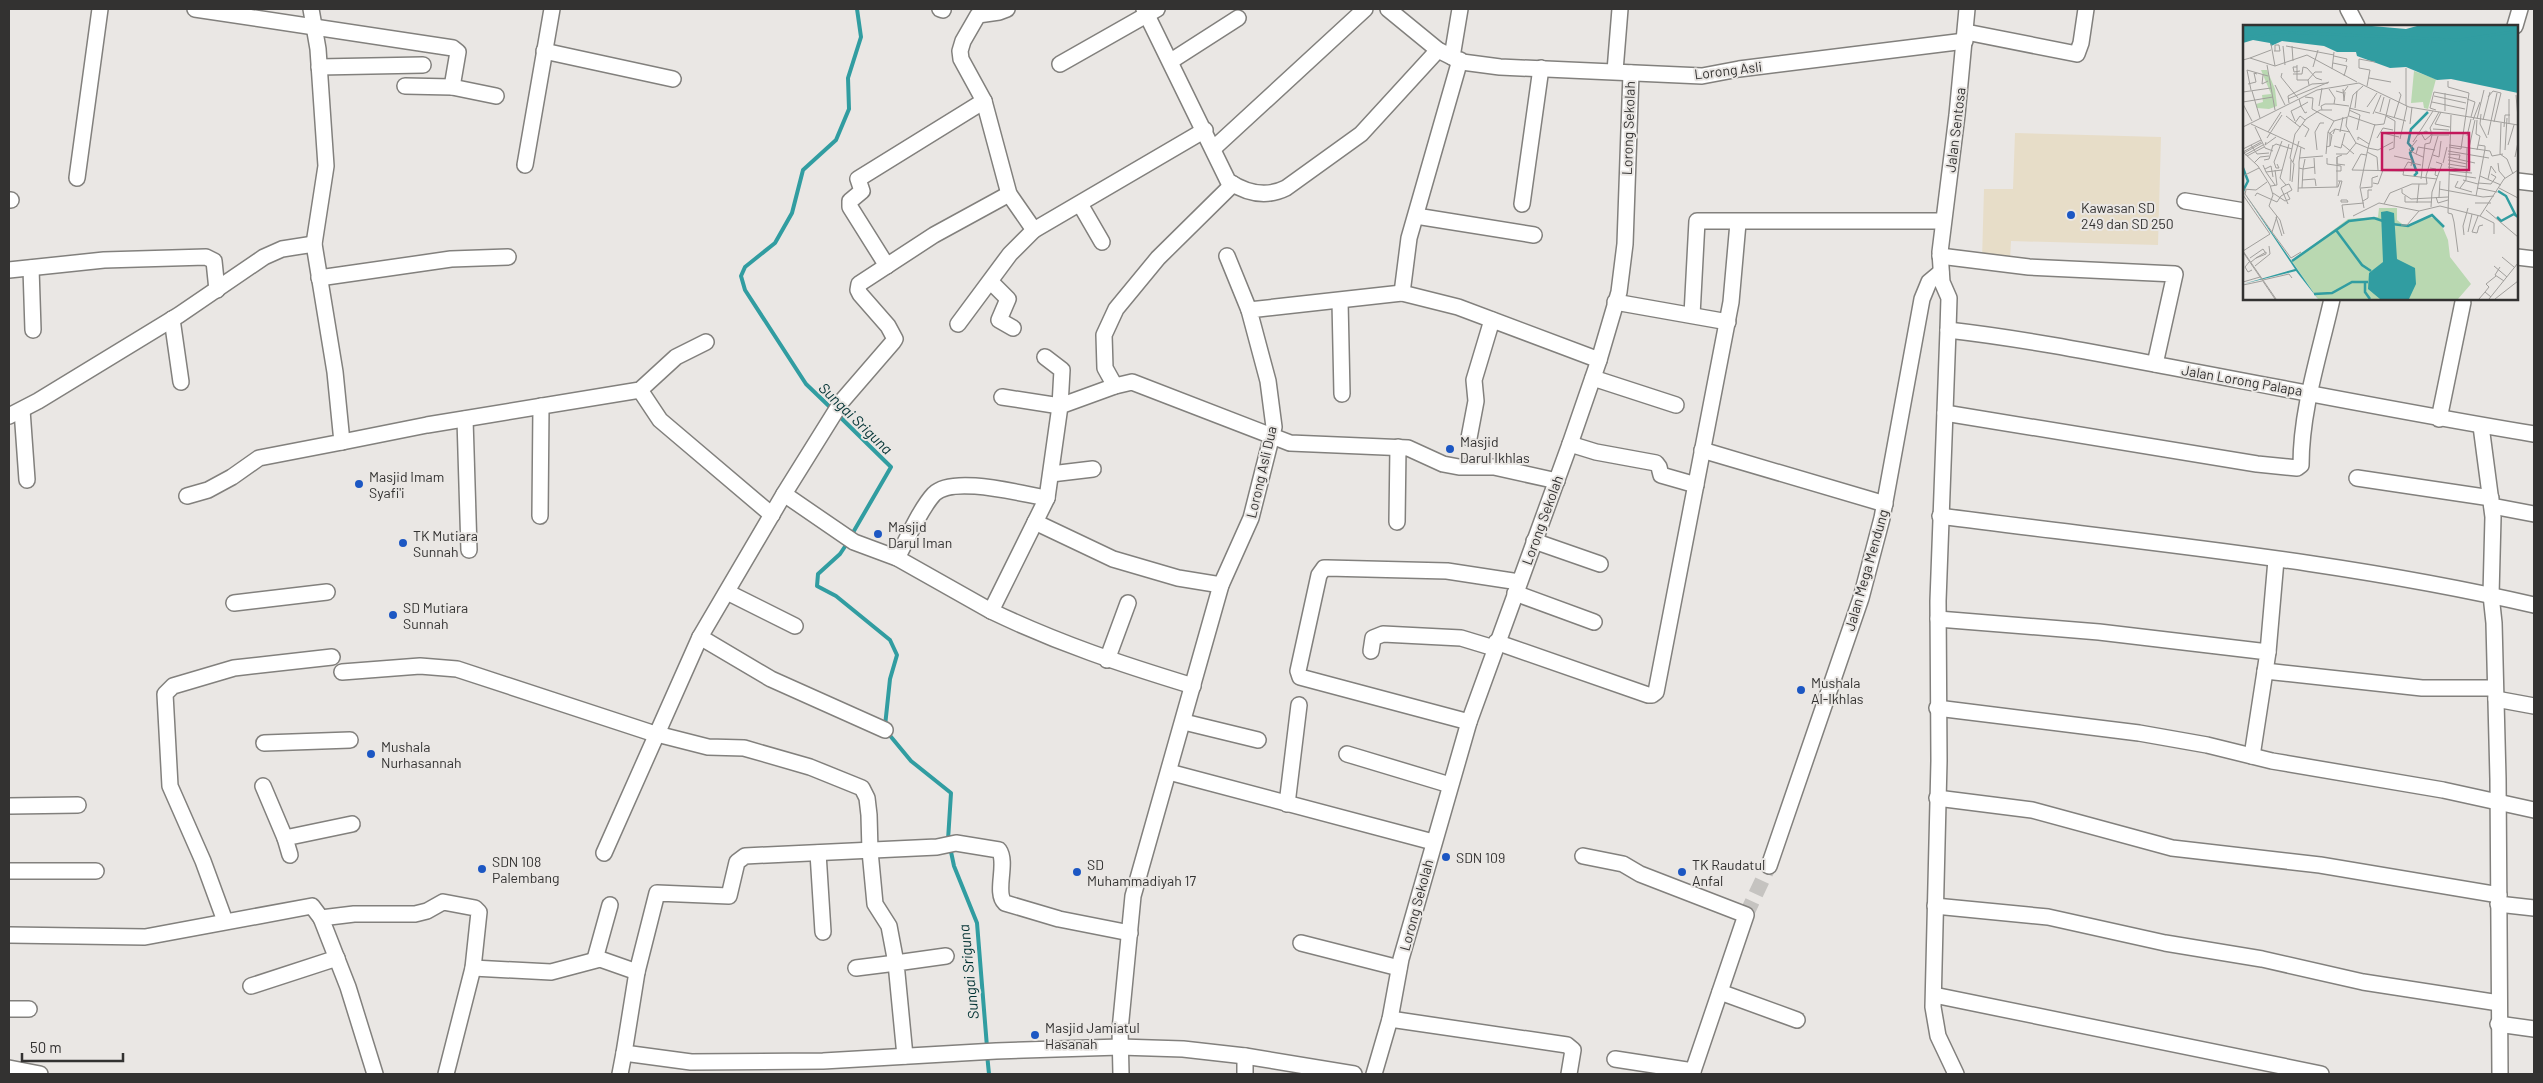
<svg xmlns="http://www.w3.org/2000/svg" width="2543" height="1083" viewBox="0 0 2543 1083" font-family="Barlow,sans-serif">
<rect width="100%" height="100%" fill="#eae7e4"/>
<!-- education -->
<path fill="#e7ddc8" d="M2015 133 2161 137 2158 245 2011 241 2010 260H1982L1984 189H2013Z"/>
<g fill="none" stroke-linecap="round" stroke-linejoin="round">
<!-- stream -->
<g stroke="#319da1" stroke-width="4">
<path d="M832 409 806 384 745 290 741 276 745 267 775 243 792 213 803 170 836 140 849 109 848 78 861 37 857 9"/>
<path d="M837 414 891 467 851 536"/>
<path d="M848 542 840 554 818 574 817 586 836 596 890 640 897 655 890 679 885 726"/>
<path d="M887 732 911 761 951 793 948 840"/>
<path d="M950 847 954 866 977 923 987 1047"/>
<path d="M987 1054 989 1074"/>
</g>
<!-- minor-tunnel -->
<path stroke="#c5c3c0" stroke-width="15" stroke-dasharray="15 8" stroke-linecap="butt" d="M1746 915 1769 866"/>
<defs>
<g id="minor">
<path d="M195 9 453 48 458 52 452 87 496 96"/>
<path d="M940 9 943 10"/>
<path d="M1007 9 999 12 978 15 963 41 960 51 961 59 984 101 1009 194 1034 230 1205 130"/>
<path d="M1144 9 1228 181C1246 193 1266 198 1286 188L1361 134 1438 50"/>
<path d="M1388 9 1438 50 1462 62 1500 67 1702 76 1739 69 1965 41"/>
<path d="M2348 9 2357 26"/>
<path d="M2515 26 2520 9"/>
<path d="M1966 32 2077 54 2081 43 2086 9"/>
<path d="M544 51 673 79"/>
<path d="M1452 57 1460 9"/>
<path d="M1171 61 1238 18"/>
<path d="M1060 64 1157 9"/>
<path d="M319 67 423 65"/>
<path d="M1615 71 1620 9"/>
<path d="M405 86 452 87"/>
<path d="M1214 148 1365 9"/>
<path d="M525 165 552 9"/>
<path d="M77 178 100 9"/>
<path d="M2517 181 2534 183"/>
<path d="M9 200H11"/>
<path d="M2185 201 2244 211"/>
<path d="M1080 204 1102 242"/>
<path d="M1522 204 1541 68"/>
<path d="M1416 216 1534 235"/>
<path d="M1227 256 1249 310"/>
<path d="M1940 256 2029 267 2175 274 2155 364"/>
<path d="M2517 257 2534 259"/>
<path d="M887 266 850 207V201L862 191 858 179 984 101"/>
<path d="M31 268 33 330"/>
<path d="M9 270 104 260 206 257 214 261 217 290"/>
<path d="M319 278 451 259 508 257"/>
<path d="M991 282 1008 299 999 320 1013 328"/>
<path d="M1402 293 1409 238 1460 60"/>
<path d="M1340 301 1342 394"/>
<path d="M1615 302 1728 322"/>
<path d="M1692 315 1697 221H1943"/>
<path d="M172 319 181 382"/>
<path d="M958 324 1010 254 1034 230"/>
<path d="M1948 330C2018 338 2086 351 2154 364 2281 388 2407 413 2534 434"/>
<path d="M1593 378 1676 405"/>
<path d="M1115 386 1105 368 1104 335 1116 309 1158 258 1233 184"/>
<path d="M640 390 660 420 772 515"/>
<path d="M1002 397 1060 406 1062 370 1045 357"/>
<path d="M22 410 27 480"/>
<path d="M1945 413 2257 464 2297 468 2301 465C2301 409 2320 353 2332 299"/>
<path d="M9 416 38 401 179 315 264 257 282 249 314 244"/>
<path d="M465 419 469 550"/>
<path d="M2439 419 2463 302"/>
<path d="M2481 426 2493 517 2491 595 2494 623 2498 779 2500 1074"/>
<path d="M1469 438 1476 401 1474 380 1492 320"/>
<path d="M342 442 427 425 640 390 676 357 706 342"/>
<path d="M1570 444 1596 452 1656 463 1659 467 1661 475 1696 485"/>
<path d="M1702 450 1885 504"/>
<path d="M1051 474 1093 469"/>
<path d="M2357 478 2491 498"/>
<path d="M187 496 208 490 232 477 259 458 342 442 335 372 314 244 326 166 318 49 311 9"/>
<path d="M2492 506 2534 514"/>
<path d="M540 516 541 406"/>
<path d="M1940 516C2137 542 2340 560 2534 605"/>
<path d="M1035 522 1113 559 1178 578 1221 585"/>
<path d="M1397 522 1398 447"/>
<path d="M1534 541 1600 564"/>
<path d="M897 558C907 540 920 509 934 494 953 475 1021 494 1047 498"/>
<path d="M727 592 795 626"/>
<path d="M1515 593 1594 622"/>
<path d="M234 603 327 592"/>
<path d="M991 611 897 558 854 542 784 494 842 401 893 342 895 339 888 326 860 294 858 290 859 284 934 235 1009 194"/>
<path d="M1938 619 2099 632 2268 652 2252 756"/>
<path d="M700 637 771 679 885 730"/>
<path d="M1496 642 1648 695H1652L1656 692 1731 302 1738 223"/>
<path d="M1371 651 1373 638 1383 634 1461 638 1494 648"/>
<path d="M2268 652 2276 560"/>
<path d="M1107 660 1128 603"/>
<path d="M2265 671 2422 688H2495"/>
<path d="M342 672 420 666 457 669 649 732 708 747 744 748 810 767 862 788 867 798 869 815 870 851 875 904 889 926 896 963 856 968"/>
<path d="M1193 686C1121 664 1060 644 991 611L1047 498 1060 406 1115 386 1132 382 1290 443 1408 448 1443 464 1459 467H1494L1557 481"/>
<path d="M2496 699 2534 706"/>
<path d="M1937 708 2139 733 2207 745 2272 761 2443 790 2534 810"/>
<path d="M1184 722 1258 740"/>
<path d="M1469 722 1300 677 1298 671 1319 575 1324 568H1327L1447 571 1519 582"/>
<path d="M264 743 350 740"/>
<path d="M1347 754 1450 785"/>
<path d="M1169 772 1433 842"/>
<path d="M263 786 285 838"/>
<path d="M1937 798 2032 810 2172 848 2320 865 2499 895"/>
<path d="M1287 804 1299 705"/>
<path d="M9 806 78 805"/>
<path d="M604 853 700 637 784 494"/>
<path d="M818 853 823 932"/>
<path d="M290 855 285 838 352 824"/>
<path d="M1583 856 1623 864 1640 874 1746 915 1692 1074"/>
<path d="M1769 866 1861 598 1882 518 1922 299 1929 282 1941 272"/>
<path d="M9 871H96"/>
<path d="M2498 904 2534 908"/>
<path d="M1935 906 2048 917 2165 943 2262 959 2363 982 2499 1003"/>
<path d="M225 921 203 861 170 786 165 694 173 686 234 668 332 657"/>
<path d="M9 935 145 937 312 906 321 918"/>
<path d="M1301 943 1399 968"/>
<path d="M595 959 610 905"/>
<path d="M473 968 551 972 600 959 637 972"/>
<path d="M251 986 337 958"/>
<path d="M1720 992 1797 1020"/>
<path d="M1934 995 2321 1074"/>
<path d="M9 1009H29"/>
<path d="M1390 1019 1567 1045 1573 1050 1569 1074"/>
<path d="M2498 1024 2534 1029"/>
<path d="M624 1053 637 972 657 893 729 896 737 862 745 856 937 847 956 843 999 850C1008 863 994 893 1005 903L1059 919 1130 933"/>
<path d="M905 1056 896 963 946 956"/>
<path d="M1615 1059 1693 1071"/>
<path d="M9 1068 40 1074"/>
<path d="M375 1074 348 987 321 918 354 914H415L427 911 443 902 475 908 479 912 473 968 446 1074"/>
<path d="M620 1074 624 1053 691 1062 823 1061 996 1051 1120 1047 1183 1049 1245 1056 1354 1074"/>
<path d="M1121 1074 1120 1030 1133 896 1221 585 1251 518 1274 427 1268 381 1249 310 1402 293 1458 307 1599 360"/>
<path d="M1245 1074V1056"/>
<path d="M1374 1074 1390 1019 1401 959 1469 722 1570 444 1599 360 1619 292 1625 244 1631 73"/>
<path d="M1956 1074 1938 1036 1933 1007 1939 761 1938 601 1948 330 1949 298 1942 282 1940 252 1957 115 1967 9"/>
</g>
</defs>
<!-- minor casing -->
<use href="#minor" stroke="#82807d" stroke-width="18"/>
<!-- minor -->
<use href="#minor" stroke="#fff" stroke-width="15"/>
</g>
<!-- markers -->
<g fill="#1c57c3" stroke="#eae7e4" stroke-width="2">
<circle cx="2071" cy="215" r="5"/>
<circle cx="1450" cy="449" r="5"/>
<circle cx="359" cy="484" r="5"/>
<circle cx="878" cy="534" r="5"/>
<circle cx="403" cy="543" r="5"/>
<circle cx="393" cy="615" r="5"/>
<circle cx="1801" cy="690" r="5"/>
<circle cx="371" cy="754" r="5"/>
<circle cx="1446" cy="857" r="5"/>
<circle cx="482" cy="869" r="5"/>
<circle cx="1077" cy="872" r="5"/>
<circle cx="1682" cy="872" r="5"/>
<circle cx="1035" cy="1035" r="5"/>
</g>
<g text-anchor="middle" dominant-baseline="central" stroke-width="4" stroke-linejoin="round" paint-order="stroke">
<!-- street labels -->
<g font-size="14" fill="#333231" stroke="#eae7e4">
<text transform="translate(1728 70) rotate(-7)">Lorong Asli</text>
<text transform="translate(1628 128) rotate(-88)">Lorong Sekolah</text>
<text transform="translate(1955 130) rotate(-83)">Jalan Sentosa</text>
<text transform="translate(2242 380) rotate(10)">Jalan Lorong Palapa</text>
<text transform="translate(1261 472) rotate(-77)">Lorong Asli Dua</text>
<text transform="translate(1542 520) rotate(-70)">Lorong Sekolah</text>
<text transform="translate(1866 570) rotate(-74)">Jalan Mega Mendung</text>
<text transform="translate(1416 905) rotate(-75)">Lorong Sekolah</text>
</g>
<!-- poi labels -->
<g font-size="14" fill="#333231" stroke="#eae7e4" text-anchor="start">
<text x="2081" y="207">Kawasan SD<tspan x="2081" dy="16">249 dan SD 250</tspan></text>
<text x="1460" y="441">Masjid<tspan x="1460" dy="16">Darul Ikhlas</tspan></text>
<text x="369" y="476">Masjid Imam<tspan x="369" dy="16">Syafi'i</tspan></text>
<text x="888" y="526">Masjid<tspan x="888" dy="16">Darul Iman</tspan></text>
<text x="413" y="535">TK Mutiara<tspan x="413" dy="16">Sunnah</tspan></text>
<text x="403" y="607">SD Mutiara<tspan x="403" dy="16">Sunnah</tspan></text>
<text x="1811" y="682">Mushala<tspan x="1811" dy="16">Al-Ikhlas</tspan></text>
<text x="381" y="746">Mushala<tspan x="381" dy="16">Nurhasannah</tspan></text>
<text x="1456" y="857">SDN 109</text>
<text x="492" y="861">SDN 108<tspan x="492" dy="16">Palembang</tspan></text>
<text x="1087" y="864">SD<tspan x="1087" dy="16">Muhammadiyah 17</tspan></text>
<text x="1692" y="864">TK Raudatul<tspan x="1692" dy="16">Anfal</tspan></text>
<text x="1045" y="1027">Masjid Jamiatul<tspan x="1045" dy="16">Hasanah</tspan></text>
</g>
<!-- water labels -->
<g font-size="15" font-style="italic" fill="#003233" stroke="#eae7e4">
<text transform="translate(856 418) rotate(44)">Sungai Sriguna</text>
<text transform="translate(968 972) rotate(-96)">Sungai Sriguna</text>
</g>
</g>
<!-- overview -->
<g transform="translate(2243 25)">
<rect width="275" height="275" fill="#eae7e4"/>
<path d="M18 45H24L32 64 34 81 26 84 14 83 13 79 20 77 19 70 28 69ZM171 46 193 54 185 84 181 83 180 77 168 78ZM136 183H154V195L163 202 185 191 197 196 205 215 207 232 228 259 215 274H75L49 236 105 194 135 192Z" fill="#b9d8b1"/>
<path d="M0 1H129L163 4 174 1H275V68L208 54 194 55 163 42 147 43 114 31 113 27H94L81 21 39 16 28 21 27 18 10 15 0 18ZM0 166 75 274 53 246 0 259 52 244ZM144 186 151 188 154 234 172 243 173 259 166 274H137L125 264 126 248 140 237 138 187Z" fill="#319da1"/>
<path fill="none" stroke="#319da1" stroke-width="2.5" d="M0 13 39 7 216 15 275 6M171 151 174 148 167 128 170 124 165 118 168 104 185 87M0 166 5 156 0 143M255 166 263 171 273 191M254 192 258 196 271 189 275 192M149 199 165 201 189 190 201 202M93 205 119 240 128 246M49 236 106 196 131 193 143 197M122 257V267L127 274M71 269 89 268 109 257H125"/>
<path fill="none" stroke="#a19f9c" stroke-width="1" d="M28 19 32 41M40 21 42 40M43 21 91 30M49 21 50 36M31 26H37L36 20H32V26M91 31 104 34 103 37M7 33 28 25M0 35 7 33 32 41 64 30 114 57M90 38 104 41 101 51M24 40 32 85M54 40V55H65L66 60M54 42H50L51 47 57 46M70 42 75 25M89 44 91 27M39 48 38 52 55 73M50 49H59L60 42 64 43 73 53 79 55M20 50 19 59 25 56M126 53 148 57M65 55 72 47H79M205 56V62L226 68 218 124 206 122M116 58 166 82 275 100M5 59 13 57 11 48 14 49M32 60 42 80M124 61 127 45 116 43V34L132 37M86 64 92 73 91 79 106 81M100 64 101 76 102 67M8 65 4 45 25 51M9 66 17 93M93 66 100 68 105 61M0 67 28 63M273 70 275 93M191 71 223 78M62 72 70 73 69 84 91 96 105 92 110 70 120 61M245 72 250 66 258 68 251 97M45 74 86 57M56 74 58 81 65 77M224 74 232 77 228 92M266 74V99M0 77 30 72M189 77 222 84M46 78 45 71 69 59 85 58M0 79 9 96M76 81 79 63M163 81V43M124 82 134 68M106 83 127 88M112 83 114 66M79 85 78 81 82 79H91M106 85 117 90 114 105M193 85 187 83 191 67 224 73M202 86V68M132 87 163 96M137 87 141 72M198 87 192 99 207 102M130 89 138 70M238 89 237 99 244 113M208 90 205 188 209 189 211 197 215 227M43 91 57 102M106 91 132 100 141 99 147 74M143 91 152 96 151 123 146 125M104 93 103 101 113 118M151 93 158 70 156 67M234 94 241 65M230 95 237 77M240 95 247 67M52 96 48 86 58 81 62 88 64 87M52 98 57 91 62 95M258 98 257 129 264 134 270 149M8 99 62 124M59 99 66 104 62 112M167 99 169 82M0 102 74 65 116 58M12 102 22 123 30 126M261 102 262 90H267M190 104 206 105M25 107 38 87M97 107 100 92M140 108 156 112M178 108 182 115 188 110M90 109 92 104 107 107M175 110 183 106 189 110H206M189 110 187 103 196 87M245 110 254 68M224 111 228 94M24 113 39 90M134 113 140 103 150 105M157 114 164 81M115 115V112L126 119M23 117 22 120 33 112M170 117 190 86M113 118 125 123 132 99M99 119 111 129M8 120 14 129 26 128M206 120 247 126 249 131 260 129M265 120 271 100M30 121 33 119 49 124M87 121V108L92 104M91 121 98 123 102 108M58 122 56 137V143L60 144 59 163M83 122 87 121 89 110 85 107 91 96M125 123 135 125 150 117M226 123 232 95M0 124 18 115M74 125 72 107 77 98H81M234 125 237 111 233 109 234 95M262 125 264 93M205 126 246 133M0 127 15 141 27 160 30 170 26 181 37 195 41 209M0 127 18 117M124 127 134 132 135 145M1 128 19 118M83 129 85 107M93 129H104L113 118M173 129 166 125 174 115M205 129 217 130 216 134M2 130 20 120M123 130 118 129 109 145 160 146M190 130 196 132 198 116M4 131 21 122M151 131 169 135 168 141M94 132V139L102 140M180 132 173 129 175 122 192 125M205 132 232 138M272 132 275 117M56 133 80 131M71 133 72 149M84 133V139L98 141V146H93M62 134 60 144 72 142M21 135 26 134 30 120M205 135 224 139M50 137 56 116M11 138 17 132 26 131M200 138 204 122M255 138 256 146 262 153M34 139 36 143H33L31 137 39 116M205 139 224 142M20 140 23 147 39 145M205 142 225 146M187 143 193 144 192 150 195 151M22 144 28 141 30 152M161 144 165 137 178 140M186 145 161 144 160 150 194 154M206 146 229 148M23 147 32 160M206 149 233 153M2 150 16 143M237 151 258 160M178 154 182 119 187 118 189 110M245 154 248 141 253 148M59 155 72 154 73 161M220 155 235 159M47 156 48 135M215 156 212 162 229 167M49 157 51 139 47 133 52 109 63 94 77 85H89M130 158 135 159 140 145M235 158 248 159 253 152 248 149M28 161 34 160 32 145M94 162V132L99 130M55 163 95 162 97 156M118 163 129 162V153L135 151M217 163 223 155 224 123M234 163 254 167M256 163 275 173M0 164 13 165 24 157M159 164V168L168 174 205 172M196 164 240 172 251 171M3 165 2 169 29 207M55 167 56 143M30 168 42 176 47 174 44 168M0 170 27 209 0 226M12 171 14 168 34 177 38 171 49 165 46 159 43 160M95 171 99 156H95M162 171V177H189M233 171 242 124V121L235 120M193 172 195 178 205 175M196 172 197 156M98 175H104L105 177H98ZM120 176 125 173V165H129M174 178 176 159M232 178H248M45 179 38 163 43 160 37 153 46 119M141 179 147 168 169 159H184L183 151 195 111M188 182 189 167 199 139 193 137M121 183 117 162 125 123M243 185 275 212M34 191 29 207 48 233 58 227M110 191 136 178 176 186M235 191 229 207 234 208 236 201 240 200M237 191 251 198V209M33 192 39 211M101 193 99 180 121 178M158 200H164L176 186 197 181 237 191 261 154 275 145M225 207 229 189M221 210 220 201 225 183M0 226 33 274M0 227 32 274M259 232 271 242M7 233 20 224 22 227M6 237 2 242 5 247 9 245M8 237 13 233 23 227V229L13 233M12 241 27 229 26 221M251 241 264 252M257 242 252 250 261 256M20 255 46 249 49 253M0 257 17 252M0 260 19 256M242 267 246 262 243 259 253 251M236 274 242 267 248 272M246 274 275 238M252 274 275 256"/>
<path fill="#c2185b" fill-opacity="0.15" stroke="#c2185b" stroke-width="2.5" d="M139 108H226V145H139Z"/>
<rect width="275" height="275" fill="none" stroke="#333231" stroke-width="2.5"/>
</g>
<!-- border -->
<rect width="2543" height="1083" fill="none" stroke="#333231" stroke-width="20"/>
<!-- scale -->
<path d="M22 1053v8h101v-8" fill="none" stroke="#333231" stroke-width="2.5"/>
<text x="30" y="1053" font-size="15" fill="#333231" stroke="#eae7e4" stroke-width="4" paint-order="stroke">50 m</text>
</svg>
